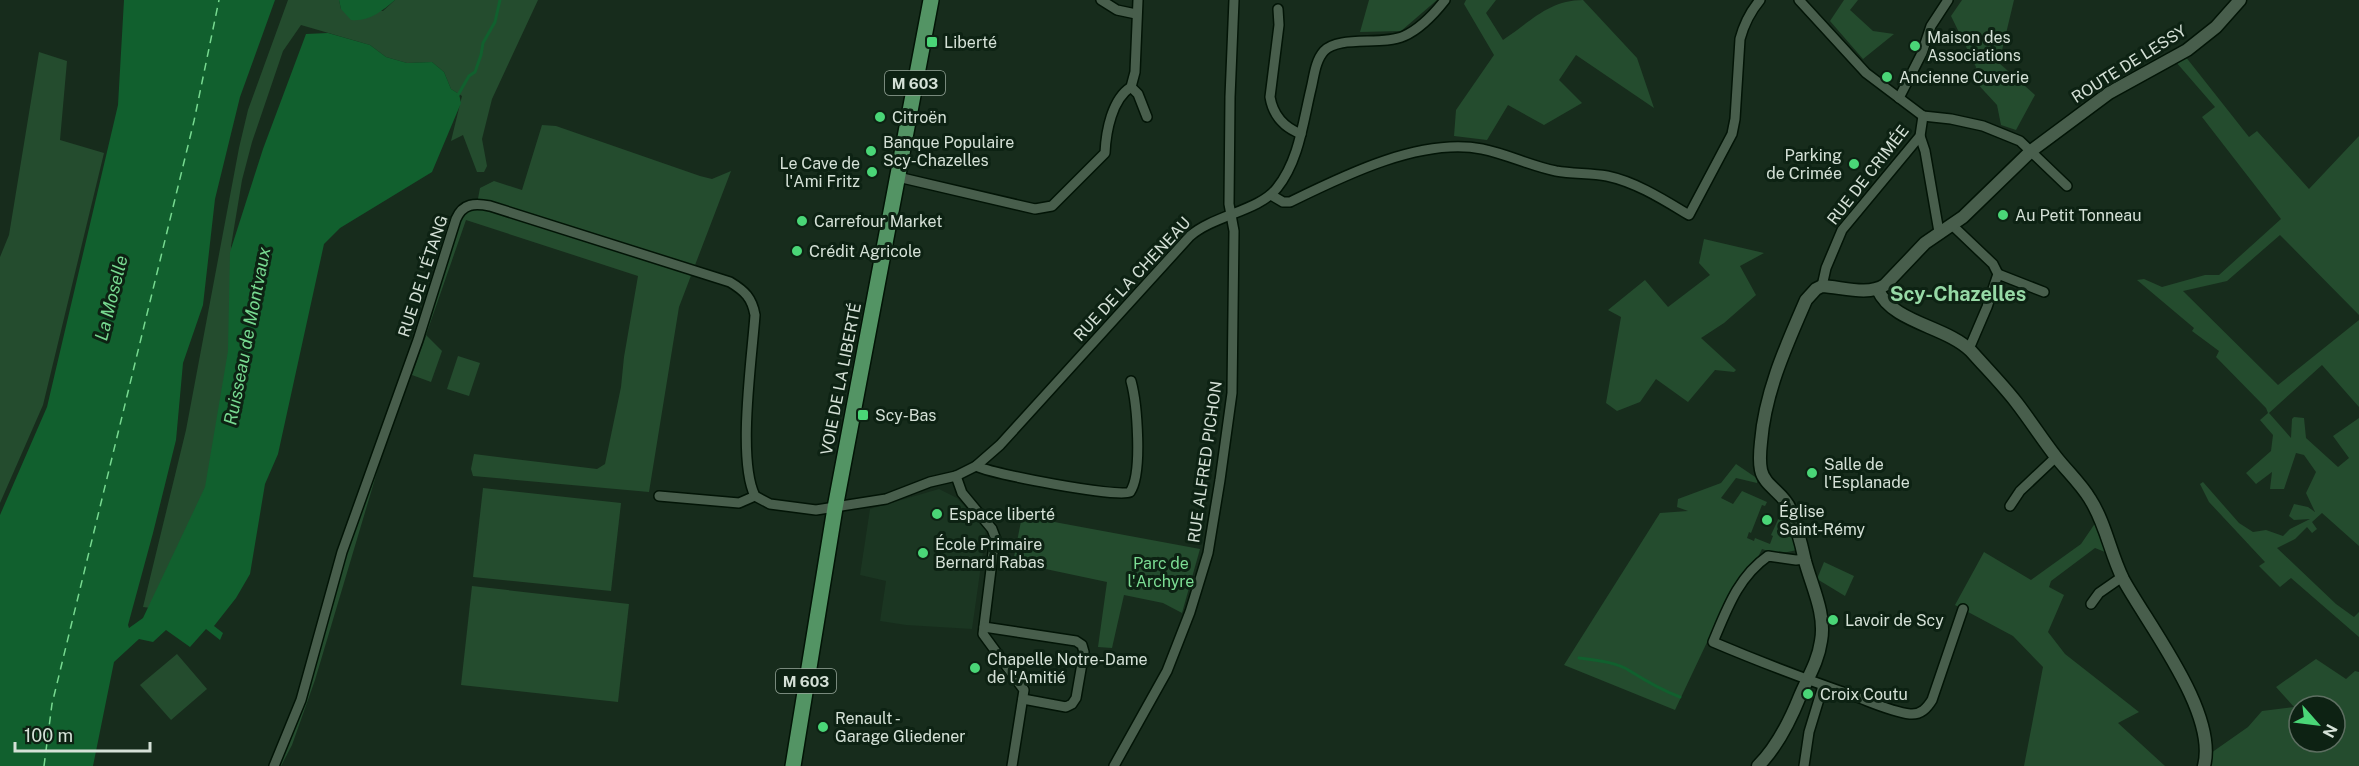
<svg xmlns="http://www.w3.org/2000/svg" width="2359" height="766" viewBox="0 0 2359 766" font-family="'Public Sans',sans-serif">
<rect width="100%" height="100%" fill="#172c1c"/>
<!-- built -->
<path fill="#1b3622" d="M939 489 957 498 986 530 972 629 906 625 880 621 886 581 860 575 870 509Z"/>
<!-- green -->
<g fill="#244c2e" fill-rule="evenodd">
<path d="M288 0H339L341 9 383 11 395 0H538L492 99 482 139 487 166 484 172H477L463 135 451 141 462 96 451 89 444 72 432 62 407 63 386 57 370 45 301 25 283 51 252 142 242 180 231 246 243 332 230 469 151 608 143 607 186 430 239 148 248 110Z"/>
<path d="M1369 0H1437L1401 31 1360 32Z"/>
<path d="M1466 0H1496L1486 13 1503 40C1530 22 1549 0 1583 0L1637 58 1654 108 1576 55 1559 80 1582 103 1544 125 1508 105 1487 140 1454 136 1456 110 1494 55 1464 4Z"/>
<path d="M1844 0H1858L1850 10 1873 31 1894 34 1863 59 1830 21Z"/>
<path d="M1962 0H2014L1999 63 2035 95 2016 130 2001 125 1997 105 1973 79 1976 67 1951 16Z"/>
<path d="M39 52 67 61 60 140 104 153 43 405 0 503V257L9 235Z"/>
<path d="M2185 56 2249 137 2257 131 2309 189 2359 136V315L2280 235 2227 281 2183 291 2278 385 2359 320V407L2322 365 2269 413 2291 438 2292 419 2294 417 2304 418 2306 438 2338 467 2349 458 2333 436 2359 418V546L2322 513 2312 522 2317 529 2312 533 2307 527 2295 539 2277 548 2336 604 2354 617 2359 612V637L2291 578 2280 587 2259 566 2265 562 2209 502 2200 484 2203 482 2239 523 2253 532 2266 530 2283 536 2290 529 2310 519 2294 520 2289 516 2294 504 2308 507 2315 512 2306 493 2316 472 2304 455 2296 453 2284 489H2270L2272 472 2256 484 2246 473 2271 451 2273 435 2260 420 2268 413 2266 408 2216 357 2219 351 2192 331 2194 328 2137 280 2144 279 2162 287 2205 275H2219L2281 219 2202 117 2215 107 2176 62Z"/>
<path d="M542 125 556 126 700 176 712 179 731 171 679 307 649 492 473 476 471 469 474 454 597 469 605 464 621 387 624 357 638 276 466 220 426 335 442 351 431 382 412 375 426 336 421 334 456 219 477 204 480 188 494 181 522 190Z"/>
<path d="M1704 239 1764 253 1740 266 1756 295 1724 323 1701 338 1736 370 1734 372 1715 370 1688 402 1656 379 1640 402 1617 411 1606 403 1621 317 1608 310 1645 280 1668 307 1710 275 1699 263Z"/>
<path d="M458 356 480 363 469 396 447 389Z"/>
<path d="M374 461 380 462 315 680 292 745 281 766H274L301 700Z"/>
<path d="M1736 464 1758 479 1757 483 1736 478 1721 498 1733 504 1742 491 1767 502 1765 506 1762 505 1751 533 1749 532 1747 538 1754 541 1755 538 1770 544 1773 536 1771 535 1781 513 1779 511 1781 506 1793 532 1797 550 1778 554 1762 549 1756 561 1734 585 1675 710 1564 665 1660 513 1688 511 1677 507 1678 499 1721 483Z"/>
<path d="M483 488 621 503 611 591 473 577Z"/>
<path d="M1022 516 1200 549 1182 613 1163 603 1124 595 1112 648 1098 647 1107 582 1013 562Z"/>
<path d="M2096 522 2105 552 2095 548 2051 581 2049 587 2064 595 2048 632 2065 654 2139 712 2118 723 2165 766H2024L2043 667 2013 636 1955 605 1984 552 2031 580 2081 544Z"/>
<path d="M1824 562 1854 576 1845 596 1817 579Z"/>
<path d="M472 586 629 604 618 702 461 685Z"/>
<path d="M177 654 207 689 171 720 140 685Z"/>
<path d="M2316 659 2346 679 2355 671 2359 672V766H2208L2211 753 2248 727 2262 711 2294 707 2276 687ZM2299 706H2335V742H2299Z"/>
</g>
<!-- water -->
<g fill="#11602e">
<path d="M124 0H275L240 97 215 199 203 305 183 363 176 440 153 533 128 625 129 628 143 618 205 487 228 351 230 252 263 149 306 34 328 33 370 45 386 57 407 63 432 62 444 72 451 89 459 94 461 103 432 172 340 228 324 244 278 454 265 484 250 574 236 598 214 626 223 633 220 640 206 629 190 647 166 630 153 642 139 639 114 662 93 766H0V515L47 407 118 105Z"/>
<path d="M339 0H395C382 11 369 22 351 20L341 9Z"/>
</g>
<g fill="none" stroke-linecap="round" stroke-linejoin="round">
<!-- stream -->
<g stroke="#11602e" stroke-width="3">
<path d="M458 95 469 76 475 72 481 55 483 43 495 22 500 0"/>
<path d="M1579 658C1595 660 1617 662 1630 671 1646 681 1661 690 1680 697"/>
</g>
<!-- ferry -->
<path stroke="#77d990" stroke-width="1.5" stroke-dasharray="8 6" stroke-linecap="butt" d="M44 766 52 704 194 121 219 0"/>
<defs>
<g id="minor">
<path d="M1101 0 1117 10 1136 14"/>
<path d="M1138 0 1135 72 1131 87 1138 94 1147 117"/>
<path d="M1799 0 1866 73 1923 116"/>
<path d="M1278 9 1279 25 1270 97C1273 115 1283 127 1301 134"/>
<path d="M1899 98 1922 53 1931 26 1948 0"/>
<path d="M1923 116 1951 119 1983 126 2020 141 2067 186"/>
<path d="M1920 136 1925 151 1939 232"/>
<path d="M898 177 1035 209 1052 206 1105 153C1106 131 1112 99 1131 87"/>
<path d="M1271 195 1283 202H1290C1343 176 1421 137 1482 149 1507 154 1531 166 1556 171 1573 174 1590 173 1607 176 1636 182 1664 200 1689 215L1732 134 1735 119 1740 39C1744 24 1750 12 1760 0"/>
<path d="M1952 225 1993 264 1998 274 1987 307 1969 349"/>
<path d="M1998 274 2044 292"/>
<path d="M1822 286 1826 268 1842 230 1920 136 1923 116"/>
<path d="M976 466C993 474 1117 498 1130 492 1143 474 1137 403 1131 381"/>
<path d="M956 476 962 493 992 529 995 537 983 634 1024 690 1012 766"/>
<path d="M659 496 739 503 755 496"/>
<path d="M2010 506 2020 491 2056 457"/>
<path d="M1805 559 1796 560 1768 556C1738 577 1727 609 1713 642 1760 662 1808 680 1857 697 1873 703 1893 712 1910 714 1921 715 1927 708 1932 700L1963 609"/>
<path d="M2091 604 2099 593 2122 577"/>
<path d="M984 627 1076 641 1082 645 1084 652 1076 698 1072 704 1066 707 1023 699"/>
<path d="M274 766 301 700 342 552 418 340 456 219C463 203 475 203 490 206L730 282C745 291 752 298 755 315 752 358 737 460 755 496L770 504 816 510 886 499 930 482 956 476 976 466 1000 445 1190 236C1214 215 1259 211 1277 188 1299 161 1303 122 1311 89 1314 77 1315 61 1324 51 1339 35 1382 46 1404 36 1420 29 1434 14 1445 0"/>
<path d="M1114 766 1167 671 1190 612 1208 553 1220 480 1232 393 1234 231 1229 204 1230 97 1234 0"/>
<path d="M1804 766 1809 732 1823 686"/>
</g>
<g id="tertiary">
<path d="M1878 290C1893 323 1946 326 1971 351 1986 368 2002 384 2016 402 2030 420 2042 439 2056 457 2067 471 2081 484 2090 499 2106 524 2110 553 2123 579 2148 625 2218 713 2204 766"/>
<path d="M1758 766C1777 747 1790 721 1800 696 1808 677 1818 662 1821 641 1826 614 1812 587 1805 561 1801 543 1797 526 1790 509 1784 493 1764 486 1761 470 1759 461 1760 451 1761 442 1765 392 1786 346 1806 300L1816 289 1822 286C1842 287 1868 296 1885 285L1925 243 1963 217 2031 151 2109 93 2187 50 2216 27 2240 0"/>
</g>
<path id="primary" d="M793 766 835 508 931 0"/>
</defs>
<!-- minor casing -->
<use href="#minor" stroke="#021406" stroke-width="12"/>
<!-- tertiary casing -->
<use href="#tertiary" stroke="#021406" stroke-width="15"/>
<!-- primary casing -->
<use href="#primary" stroke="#021406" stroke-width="18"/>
<!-- minor -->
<use href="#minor" stroke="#485e4c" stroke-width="9"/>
<!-- tertiary -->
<use href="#tertiary" stroke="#485e4c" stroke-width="12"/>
<!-- primary -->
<use href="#primary" stroke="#539464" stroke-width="15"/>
</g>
<!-- markers -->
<g fill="#4ad677" stroke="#0d2213" stroke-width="2">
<rect x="926" y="36" width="12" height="12" rx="3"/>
<circle cx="1915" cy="46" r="6"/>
<circle cx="1887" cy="77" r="6"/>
<circle cx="880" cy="117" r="6"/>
<circle cx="871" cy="151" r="6"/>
<circle cx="1854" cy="164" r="6"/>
<circle cx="872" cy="172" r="6"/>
<circle cx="2003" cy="215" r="6"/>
<circle cx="802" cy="221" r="6"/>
<circle cx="797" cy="251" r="6"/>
<rect x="857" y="409" width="12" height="12" rx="3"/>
<circle cx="1812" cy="473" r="6"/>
<circle cx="937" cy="514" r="6"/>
<circle cx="1767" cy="520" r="6"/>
<circle cx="923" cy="553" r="6"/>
<circle cx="1833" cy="620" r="6"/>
<circle cx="975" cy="668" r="6"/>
<circle cx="1808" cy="694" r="6"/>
<circle cx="823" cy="727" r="6"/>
</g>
<g text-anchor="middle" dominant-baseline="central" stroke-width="6" stroke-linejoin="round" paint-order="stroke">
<!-- shield labels -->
<g fill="#0d2213" stroke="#99a89c" stroke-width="1.5">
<rect x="885" y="71" width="60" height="24" rx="4.5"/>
<rect x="776" y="669" width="60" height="24" rx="4.5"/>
</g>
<g font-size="15" font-weight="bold" fill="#d5e1d7">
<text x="915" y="83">M 603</text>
<text x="806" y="681">M 603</text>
</g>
<!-- poi labels -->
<g font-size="16" fill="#d5e1d7" stroke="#0d2213" text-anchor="start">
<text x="1927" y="37">Maison des<tspan x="1927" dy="18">Associations</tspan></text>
<text x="944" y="42">Liberté</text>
<text x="1899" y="77">Ancienne Cuverie</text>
<text x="892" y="117">Citroën</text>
<text x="883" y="142">Banque Populaire<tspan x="883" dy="18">Scy-Chazelles</tspan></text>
<text x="1842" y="155" text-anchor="end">Parking<tspan x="1842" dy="18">de Crimée</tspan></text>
<text x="860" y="163" text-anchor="end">Le Cave de<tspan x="860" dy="18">l'Ami Fritz</tspan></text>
<text x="2015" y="215">Au Petit Tonneau</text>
<text x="814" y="221">Carrefour Market</text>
<text x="809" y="251">Crédit Agricole</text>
<text x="875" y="415">Scy-Bas</text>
<text x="1824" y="464">Salle de<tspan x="1824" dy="18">l'Esplanade</tspan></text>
<text x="1779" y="511">Église<tspan x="1779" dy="18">Saint-Rémy</tspan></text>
<text x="949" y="514">Espace liberté</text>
<text x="935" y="544">École Primaire<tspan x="935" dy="18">Bernard Rabas</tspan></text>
<text x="1845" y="620">Lavoir de Scy</text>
<text x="987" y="659">Chapelle Notre-Dame<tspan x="987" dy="18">de l'Amitié</tspan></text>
<text x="1820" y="694">Croix Coutu</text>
<text x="835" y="718">Renault -<tspan x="835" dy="18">Garage Gliedener</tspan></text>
</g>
<!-- street labels -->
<g font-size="16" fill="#d5e1d7" stroke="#0d2213">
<text transform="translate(2129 64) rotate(-32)">ROUTE DE LESSY</text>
<text transform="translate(1868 175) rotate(-52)">RUE DE CRIMÉE</text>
<text transform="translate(423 276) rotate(-72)">RUE DE L'ÉTANG</text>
<text transform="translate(1132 279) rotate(-47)">RUE DE LA CHENEAU</text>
<text transform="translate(841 379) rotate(-79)">VOIE DE LA LIBERTÉ</text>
<text transform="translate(1205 462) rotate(-82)">RUE ALFRED PICHON</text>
</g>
<!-- park labels -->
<g font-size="16" fill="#7cdd94" stroke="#0d2213">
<text x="1161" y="563">Parc de<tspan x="1161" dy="18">l'Archyre</tspan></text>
</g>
<!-- water labels -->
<g font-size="18" font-style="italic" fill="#77d990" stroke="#0d2213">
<text transform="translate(111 298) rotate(-76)">La Moselle</text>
<text transform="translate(247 336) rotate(-79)">Ruisseau de Montvaux</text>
</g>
<!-- quarter labels -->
<g font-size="20" font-weight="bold" fill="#96d9a5" stroke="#0d2213">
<text x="1958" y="294">Scy-Chazelles</text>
</g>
</g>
<!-- north arrow -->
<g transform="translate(2317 724) rotate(118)"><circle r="28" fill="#0d2213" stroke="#5d6e61" stroke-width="1.5"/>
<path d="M0-4.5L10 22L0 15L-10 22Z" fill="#4ad677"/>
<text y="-9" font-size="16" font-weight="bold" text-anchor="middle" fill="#d5e1d7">N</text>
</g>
<!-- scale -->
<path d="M15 742v9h135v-9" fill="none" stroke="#d5e1d7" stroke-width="3"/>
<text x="24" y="742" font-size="18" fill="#d5e1d7" stroke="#0d2213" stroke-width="4.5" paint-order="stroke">100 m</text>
</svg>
